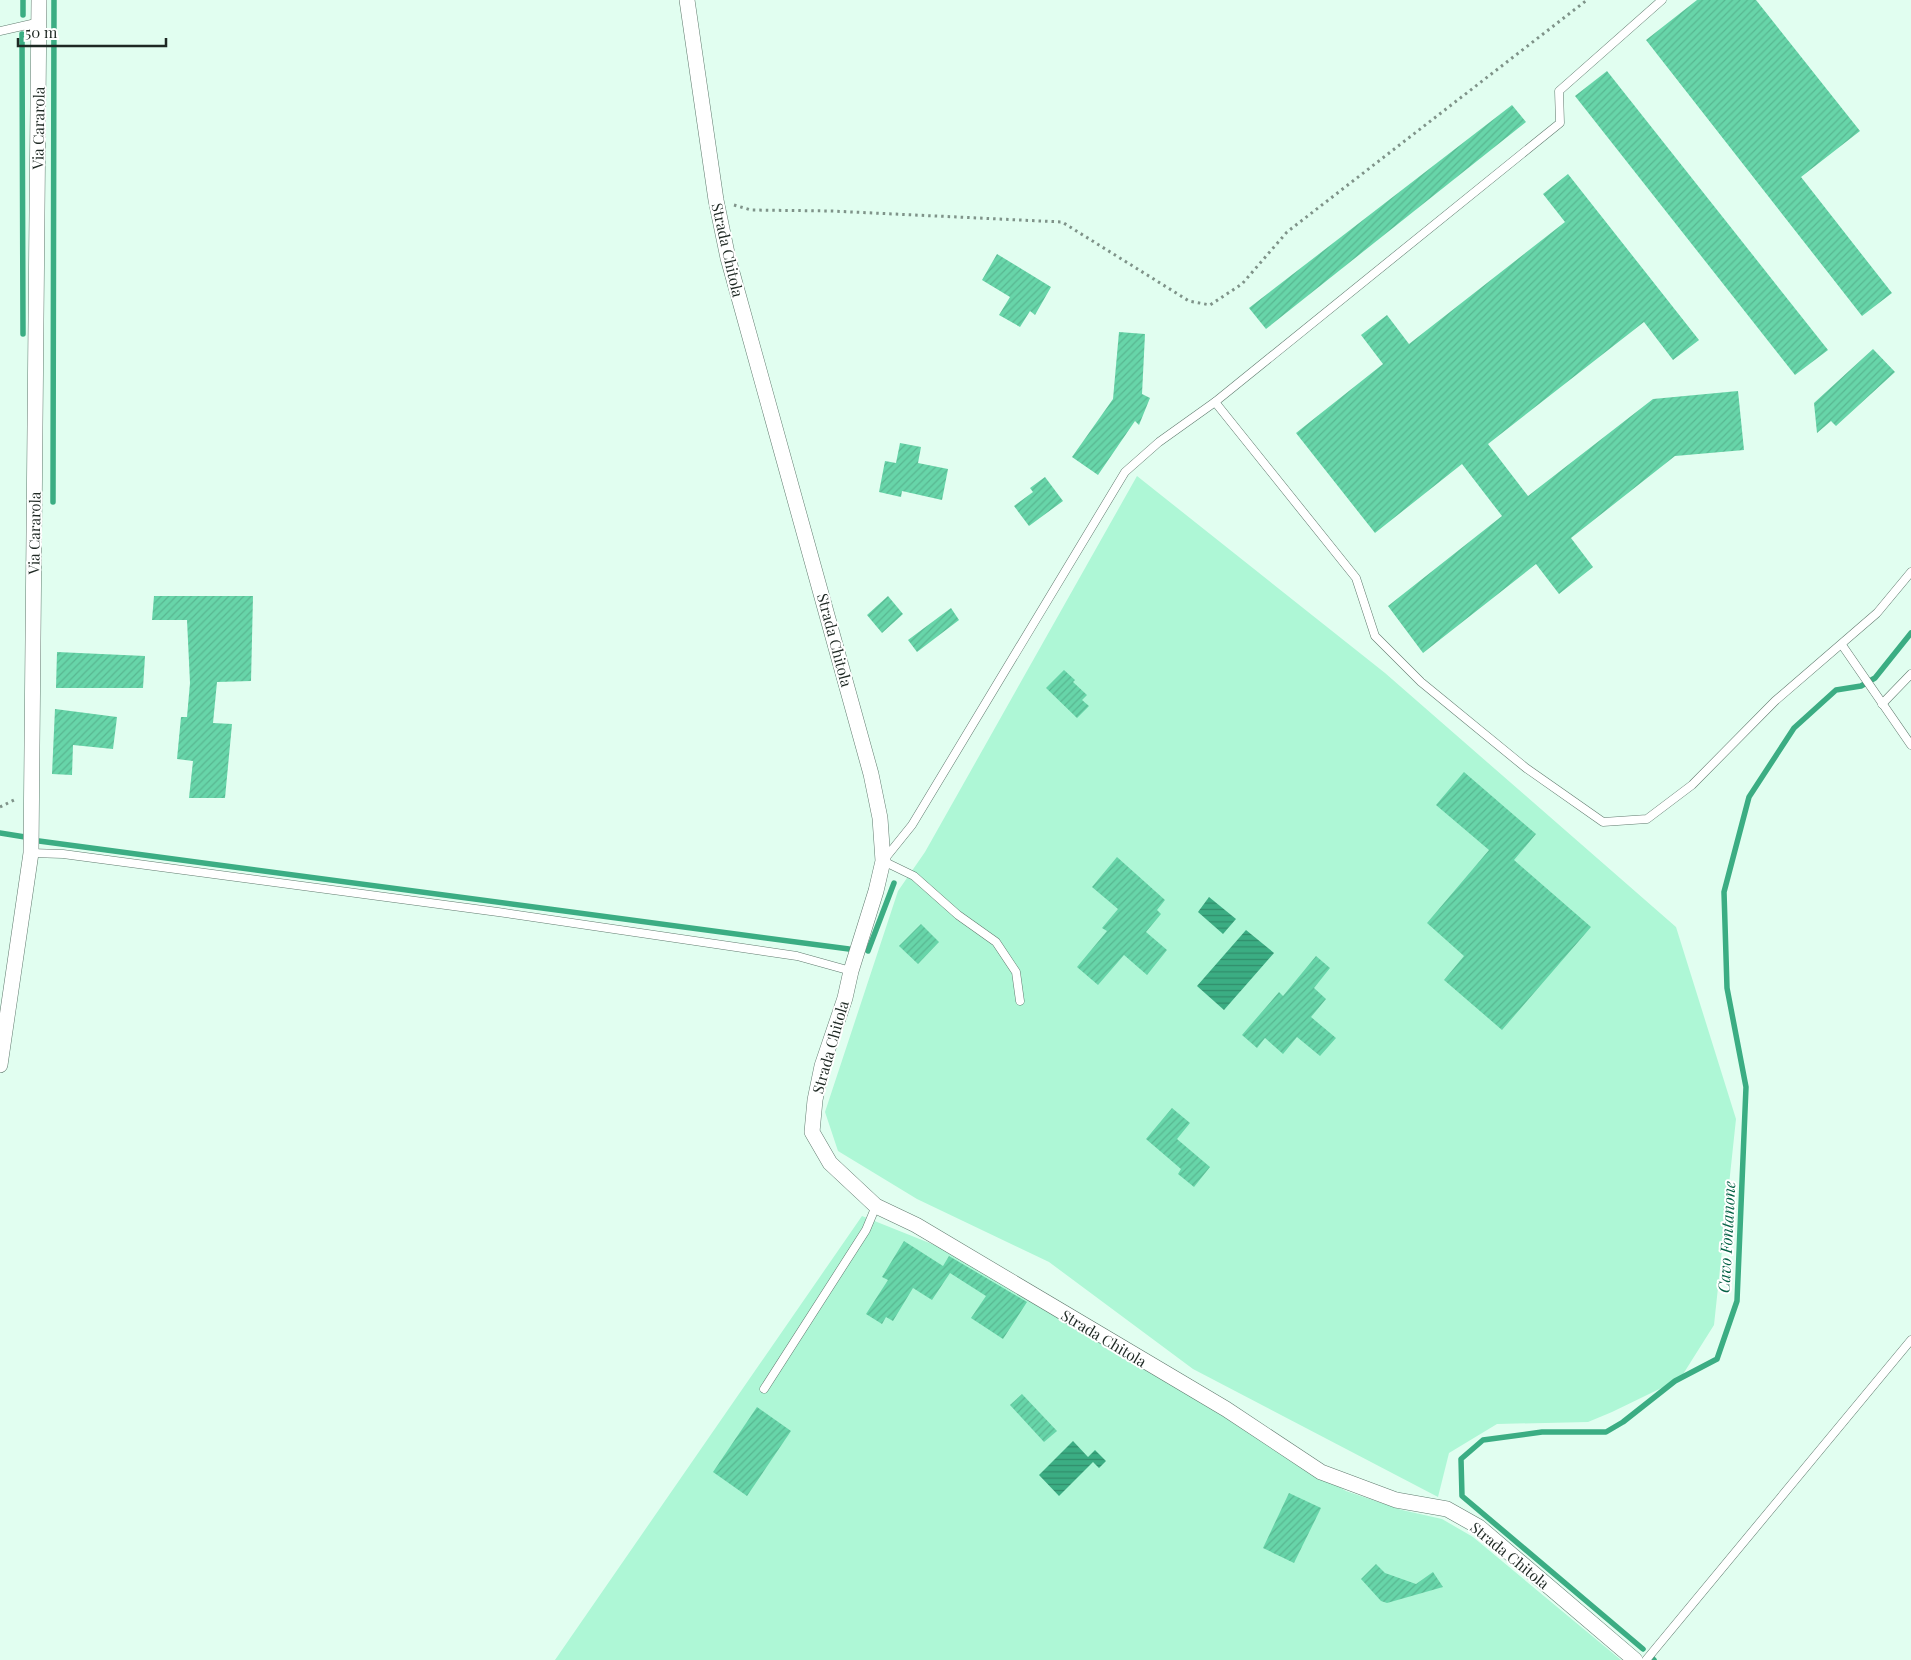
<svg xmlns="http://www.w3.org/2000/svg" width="1911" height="1660" viewBox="0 0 1911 1660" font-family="'Playfair Display',serif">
<defs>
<pattern id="water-rules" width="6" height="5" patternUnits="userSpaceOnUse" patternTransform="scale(1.25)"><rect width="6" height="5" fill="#3bad83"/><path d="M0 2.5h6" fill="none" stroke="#318d6b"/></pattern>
<pattern id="building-hatch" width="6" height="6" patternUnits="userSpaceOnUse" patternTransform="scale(1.25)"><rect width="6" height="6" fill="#67d5a9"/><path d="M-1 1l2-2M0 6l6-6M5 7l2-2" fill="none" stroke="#59b791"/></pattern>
</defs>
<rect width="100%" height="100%" fill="#e1fef0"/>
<!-- green -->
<g fill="#aef7d6">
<path d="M1137 476 1385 673 1676 927 1736 1119 1714 1325 1680 1379 1612 1412 1588 1422 1497 1424 1449 1453 1438 1497 1193 1369 1049 1262 917 1199 838 1151 825 1112 898 891 925 852Z"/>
<path d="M862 1216 947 1250 1222 1414 1295 1461 1346 1491 1402 1510 1442 1519 1473 1537 1621 1660H555Z"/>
</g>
<!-- water -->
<g fill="url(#water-rules)">
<path d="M1209 897 1236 919 1223 934 1198 912Z"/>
<path d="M1246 930 1274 953 1224 1010 1197 986Z"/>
<path d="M1073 1441 1088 1457 1095 1450 1106 1461 1099 1468 1093 1462 1059 1496 1039 1475Z"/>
</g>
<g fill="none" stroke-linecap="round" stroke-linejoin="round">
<!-- stream -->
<g stroke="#3bad83" stroke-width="5.5">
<path d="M23 0V15"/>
<path d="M22 34 23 334"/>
<path d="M53 502 54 0"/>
<path d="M0 833 25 837"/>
<path d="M39 841 849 949"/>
<path d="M868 951 894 883"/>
<path d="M1643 1649 1462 1496 1461 1459 1483 1440 1542 1432H1606L1623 1422 1675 1381 1717 1359 1737 1301 1746 1087 1727 988 1724 892 1749 797 1794 728 1836 690 1861 686 1875 678 1911 633"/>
<path d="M1653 1659 1654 1660"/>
</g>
</g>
<!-- building -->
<g fill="url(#building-hatch)">
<path d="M1697 0H1756L1860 131 1801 177 1892 293 1862 316 1646 40Z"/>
<path d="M1607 71 1828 350 1795 375 1575 96Z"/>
<path d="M1512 105 1526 122 1266 329 1249 308Z"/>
<path d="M1568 174 1699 340 1673 360 1644 322 1488 444 1528 496 1653 399 1738 391 1744 450 1675 456 1571 538 1593 567 1559 594 1536 564 1423 653 1388 606 1502 516 1462 464 1375 533 1296 433 1383 364 1361 335 1387 315 1409 344 1565 222 1543 194Z"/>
<path d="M997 254 1051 287 1035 315 1030 311 1020 327 999 315 1010 297 982 280Z"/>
<path d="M1119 332 1145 334 1142 394 1150 398 1139 425 1135 421 1098 475 1072 457 1113 399Z"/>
<path d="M1873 349 1895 372 1836 426 1831 421 1817 433 1814 403Z"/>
<path d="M900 443 921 447 918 463 948 469 942 500 902 491 901 497 879 492 885 461 896 463Z"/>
<path d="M1045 477 1063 501 1029 526 1014 506 1033 492 1030 488Z"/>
<path d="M154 596H253L251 681 217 682 213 723 232 724 225 798H189L193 761 177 759 181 717H187L190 683 187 620H152Z"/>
<path d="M888 596 903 614 882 633 867 615Z"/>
<path d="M951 608 959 620 917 652 908 640Z"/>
<path d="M57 652 145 656 143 688H56Z"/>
<path d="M1064 670 1075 680 1073 682 1087 695 1082 700 1089 706 1077 718 1046 688Z"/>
<path d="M55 709 117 717 113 749 73 745 72 775 52 774Z"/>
<path d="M1464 772 1536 834 1514 860 1591 927 1502 1030 1444 980 1464 956 1427 923 1489 850 1436 805Z"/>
<path d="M1117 857 1165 900 1157 910 1161 914 1146 932 1167 950 1147 975 1124 955 1098 985 1077 967 1107 931 1102 928 1118 909 1092 887Z"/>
<path d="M921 924 939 942 918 964 899 946Z"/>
<path d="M1316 956 1330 968 1314 988 1326 999 1311 1017 1336 1038 1320 1056 1297 1037 1283 1054 1265 1038 1257 1048 1242 1035 1279 992 1283 996Z"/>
<path d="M1172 1108 1190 1123 1177 1139 1210 1167 1194 1187 1178 1174 1181 1169 1146 1139Z"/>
<path d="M904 1241 943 1266 949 1256 1027 1302 1003 1339 971 1318 986 1296 950 1273 932 1300 913 1288 893 1321 886 1317 882 1324 866 1314 888 1280 882 1277Z"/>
<path d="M1022 1394 1057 1431 1044 1442 1010 1405Z"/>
<path d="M757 1407 791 1431 747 1496 713 1472Z"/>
<path d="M1289 1493 1321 1508 1294 1563 1263 1548Z"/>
<path d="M1376 1564 1385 1573 1416 1584 1433 1572 1443 1587 1387 1603 1381 1601 1361 1579Z"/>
</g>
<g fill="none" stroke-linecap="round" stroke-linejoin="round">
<defs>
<g id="service">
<path d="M0 31 40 22"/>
<path d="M1215 402 1356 578 1375 636 1421 682 1526 768 1603 822 1647 819 1692 785 1775 701 1877 613 1911 572"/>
<path d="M1842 645 1911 745"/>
<path d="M1882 704 1911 674"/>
<path d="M31 853 63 854 498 912 797 956 851 971"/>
<path d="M1020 1001 1016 972 996 942 958 915 914 876 883 861 912 825 1125 472 1159 442 1215 402 1560 123 1559 91 1662 0"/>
<path d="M764 1389 866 1230 876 1206"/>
<path d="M1646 1660 1911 1340"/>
</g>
<g id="minor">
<path d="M687 0 716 200 728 258 871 774 880 818 883 861 876 891 851 971 845 998 822 1066 815 1100 812 1132 830 1163 876 1206 916 1225 1226 1409 1321 1472 1396 1500 1447 1509 1479 1527 1635 1660"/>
<path d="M0 1065 31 853 39 0"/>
</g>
</defs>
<!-- service casing -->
<use href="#service" stroke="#617b6f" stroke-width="9"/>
<!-- minor casing -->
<use href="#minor" stroke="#617b6f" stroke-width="16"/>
<!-- path -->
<g stroke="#7f9389" stroke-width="3" stroke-dasharray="2.5 4" stroke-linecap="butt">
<path d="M734 205 751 210 831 211 1062 222 1189 301 1210 305 1242 284 1287 232 1587 0"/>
<path d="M0 807 16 799"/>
</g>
<!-- service -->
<use href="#service" stroke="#fff" stroke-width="8"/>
<!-- minor -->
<use href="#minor" stroke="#fff" stroke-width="15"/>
</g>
<g text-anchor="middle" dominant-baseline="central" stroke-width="4" stroke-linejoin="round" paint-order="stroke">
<!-- street labels -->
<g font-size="15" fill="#1e2823" stroke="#fff">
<text transform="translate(38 128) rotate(-89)">Via Cararola</text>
<text transform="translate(728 250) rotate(77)">Strada Chitola</text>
<text transform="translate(34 533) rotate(-89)">Via Cararola</text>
<text transform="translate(835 640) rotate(75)">Strada Chitola</text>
<text transform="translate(830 1047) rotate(-74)">Strada Chitola</text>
<text transform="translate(1104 1338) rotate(31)">Strada Chitola</text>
<text transform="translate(1510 1555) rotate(39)">Strada Chitola</text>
</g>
<!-- water labels -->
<g font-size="16" font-style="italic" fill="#056145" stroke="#fff">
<text transform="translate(1726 1237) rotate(-87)">Cavo Fontanone</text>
</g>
</g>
<!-- scale -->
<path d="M18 38v8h148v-8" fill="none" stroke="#1e2823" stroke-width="2.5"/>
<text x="25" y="38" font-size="15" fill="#1e2823" stroke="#ffffff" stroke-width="4" paint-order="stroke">50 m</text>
</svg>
